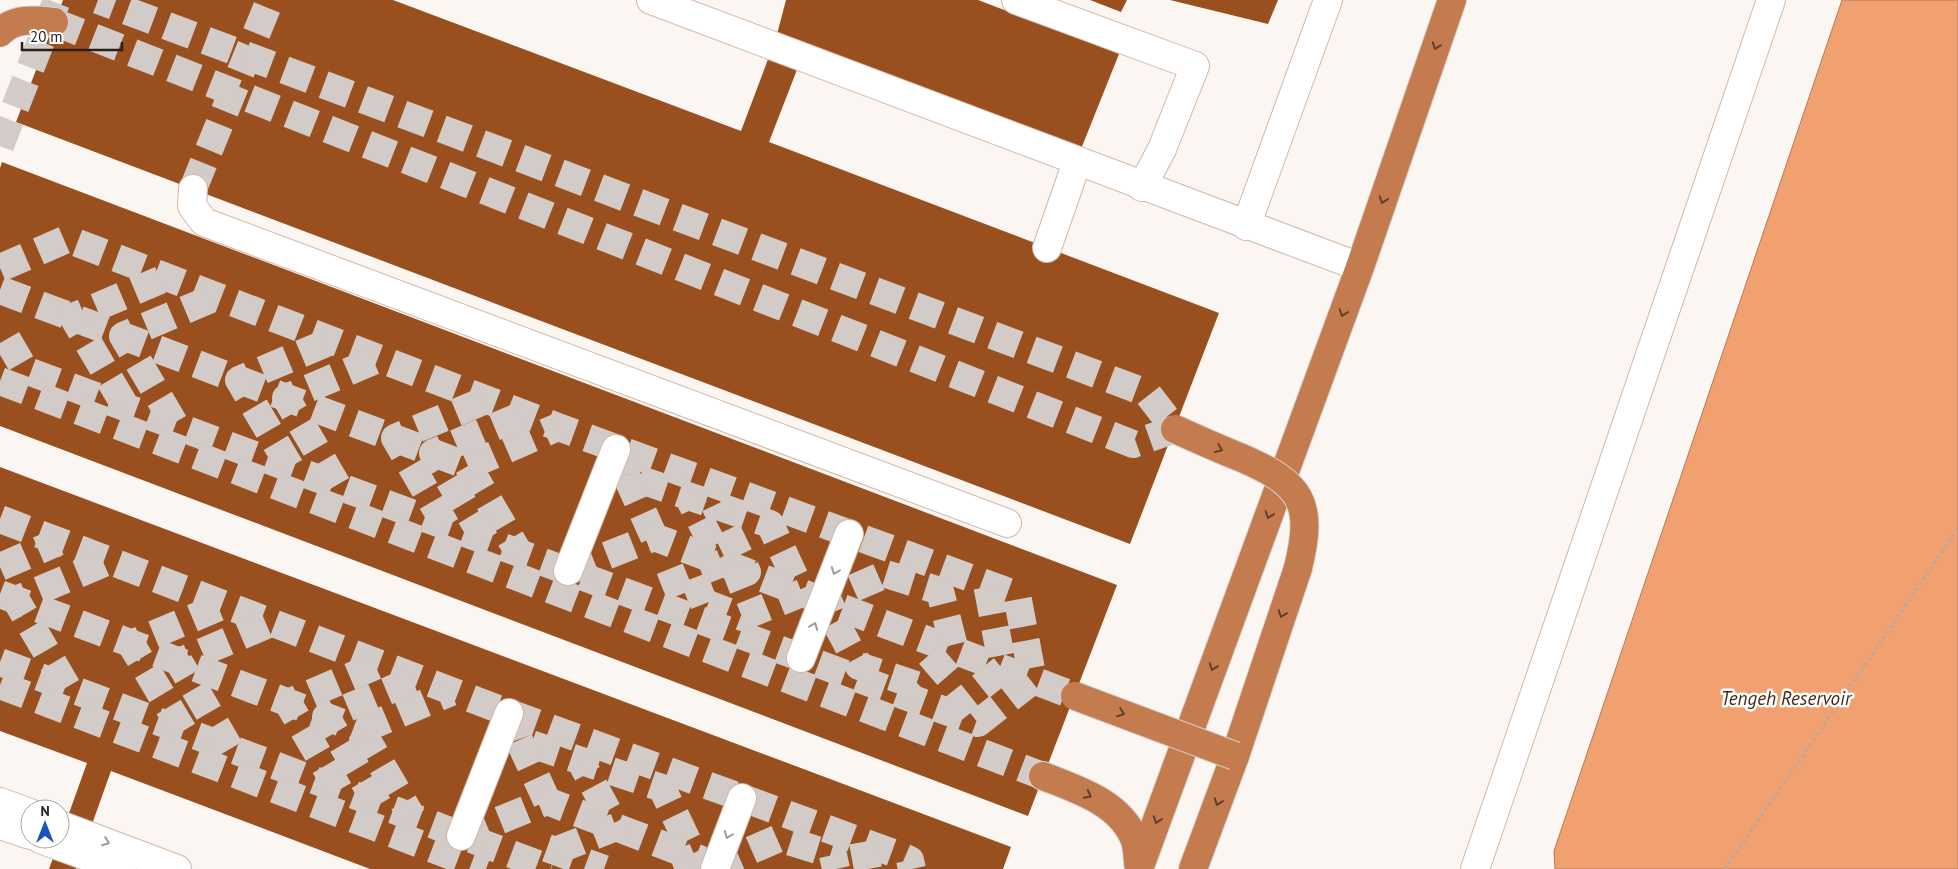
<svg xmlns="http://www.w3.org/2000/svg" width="1958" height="869" viewBox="0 0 1958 869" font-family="'PT Sans',sans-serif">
<rect width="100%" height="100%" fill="#fcf6f2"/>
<!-- water -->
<path fill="#f1a070" stroke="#b57a56" d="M1842 0H1958V869H1555L1554 851Z"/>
<!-- building -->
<g fill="#99501e">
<path d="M63 0H393L741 131 776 38 786 0H978L1119 54 1079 154 805 49 769 142 1219 313 1130 544 16 122Z"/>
<path d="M1090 0H1127L1121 12Z"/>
<path d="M1170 0H1278L1268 24Z"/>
<path d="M2 162 1117 585 1028 816 0 426V168Z"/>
<path d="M0 467 1011 847 1003 869H370L111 771 76 869H49L87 763 0 731Z"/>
</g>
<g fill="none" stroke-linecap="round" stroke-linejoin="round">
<!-- minor-tunnel -->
<path stroke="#d2cbc7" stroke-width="28" stroke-dasharray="28 14" stroke-linecap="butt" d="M193 189 270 0"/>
<!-- highway-tunnel -->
<g stroke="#d2cbc7" stroke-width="28" stroke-dasharray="28 14" stroke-linecap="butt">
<path d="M54 22 1133 444 1175 429 1147 393 98 0"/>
<path d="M0 146 57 0"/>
<path d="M0 268 67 239 558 427 1017 595 1033 680 978 723 25 370 0 327"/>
<path d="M0 290 468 466"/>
<path d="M0 381 1043 776"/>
<path d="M124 404 73 317 165 278"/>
<path d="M174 423 123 336 216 297"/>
<path d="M616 449 626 475 770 524 802 593 742 617 708 604"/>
<path d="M468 466 519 553"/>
<path d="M468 466 558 427"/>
<path d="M290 467 239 380 331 341"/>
<path d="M626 475 654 537"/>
<path d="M337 485 286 398 378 359"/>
<path d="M0 519 509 713 896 854 910 860 912 869"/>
<path d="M446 526 395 438 486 400"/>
<path d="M485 540 433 453 525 414"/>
<path d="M0 567 58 542"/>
<path d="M568 571 654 537 1075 696"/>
<path d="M886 574 940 591 955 651 916 685 859 666 824 601Z"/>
<path d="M662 587 722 563 688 496"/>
<path d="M0 594 361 730"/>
<path d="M686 596 747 572 715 505"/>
<path d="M0 662 551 869"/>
<path d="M0 685 486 869"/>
<path d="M67 687 16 600 109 561"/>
<path d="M509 713 519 740 662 788 695 857 665 869"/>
<path d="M948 713 1003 669 987 584"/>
<path d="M361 730 412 817"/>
<path d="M361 730 451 692"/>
<path d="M183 731 131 644 224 605"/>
<path d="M519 740 547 801"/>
<path d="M230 749 179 662 271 623"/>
<path d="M339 790 288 703 380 664"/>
<path d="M378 805 326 717 418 678"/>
<path d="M461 836 547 801 702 860"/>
<path d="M863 842 868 869"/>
<path d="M547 848 604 869"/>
<path d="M555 851 616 827 580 760"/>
<path d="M719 869 717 865 779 838 833 855 836 869"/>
</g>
<defs>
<g id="minor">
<path d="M651 0 1360 267"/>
<path d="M1016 0 1195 66 1162 149 1142 187"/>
<path d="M193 189 192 206 204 222 1007 523"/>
<path d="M1246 226 1328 0"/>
<path d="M1047 248 1077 162"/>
<path d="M568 571 616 449"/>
<path d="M801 658 849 534"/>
<path d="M0 802 30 813"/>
<path d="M0 825 30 835"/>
<path d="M60 825 177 869"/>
<path d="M461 836 509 713"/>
<path d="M40 839 122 869"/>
<path d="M715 869 742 798"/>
<path d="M1475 869 1771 0"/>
</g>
<g id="highway">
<path d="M1043 776C1076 789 1119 802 1134 838 1138 847 1137 859 1139 869"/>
<path d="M1139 869 1360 267 1452 0"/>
<path d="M1193 869 1235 756 1298 568"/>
</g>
</defs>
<!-- minor casing -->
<use href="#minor" stroke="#d3b7a7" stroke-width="30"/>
<!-- highway casing -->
<use href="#highway" stroke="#d4d2d1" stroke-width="30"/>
<!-- path -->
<path stroke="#b0a9a4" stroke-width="3" stroke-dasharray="2.5 4" stroke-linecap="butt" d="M1725 869 1958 529"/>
<!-- minor -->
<use href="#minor" stroke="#fff" stroke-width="28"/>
<!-- highway -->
<use href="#highway" stroke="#c47b4e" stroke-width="28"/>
<defs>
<g id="highway-bridge">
<path d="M0 33C13 17 36 20 54 22"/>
<path d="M1175 429C1197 439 1219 449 1242 458 1302 484 1314 503 1298 568"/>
<path d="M1075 696 1235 756"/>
</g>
</defs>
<!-- highway-bridge casing -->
<use href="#highway-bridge" stroke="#d4d2d1" stroke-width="30" stroke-linecap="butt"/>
<!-- highway-bridge -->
<use href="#highway-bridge" stroke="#c47b4e" stroke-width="28"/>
</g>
<!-- one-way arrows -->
<defs><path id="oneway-chevron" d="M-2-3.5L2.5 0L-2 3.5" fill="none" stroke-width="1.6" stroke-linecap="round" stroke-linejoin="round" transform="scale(1.25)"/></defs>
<g stroke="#60402c">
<use href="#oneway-chevron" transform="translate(1436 46) rotate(109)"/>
<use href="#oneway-chevron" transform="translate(1383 200) rotate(109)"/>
<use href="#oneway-chevron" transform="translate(1343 313) rotate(110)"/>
<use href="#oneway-chevron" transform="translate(1219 449) rotate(23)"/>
<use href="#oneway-chevron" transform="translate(1269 515) rotate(110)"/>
<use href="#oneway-chevron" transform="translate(1282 614) rotate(109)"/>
<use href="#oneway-chevron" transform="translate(1213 667) rotate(110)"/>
<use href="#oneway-chevron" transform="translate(1121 713) rotate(21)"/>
<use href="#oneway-chevron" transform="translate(1088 795) rotate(27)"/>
<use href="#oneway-chevron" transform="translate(1218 802) rotate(110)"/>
<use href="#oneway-chevron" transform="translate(1157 820) rotate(110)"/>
</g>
<g stroke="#9f9b98">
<use href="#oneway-chevron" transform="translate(835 571) rotate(111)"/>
<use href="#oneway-chevron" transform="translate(814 626) rotate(-69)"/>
<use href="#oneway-chevron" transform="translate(728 835) rotate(111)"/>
<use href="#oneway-chevron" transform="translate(106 842) rotate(21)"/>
</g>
<g text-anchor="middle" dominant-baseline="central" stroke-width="5" stroke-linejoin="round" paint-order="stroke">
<!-- water labels -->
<g font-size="19" font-style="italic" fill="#482813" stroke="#fff">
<text x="1786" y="698">Tengeh Reservoir</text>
</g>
</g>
<!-- north arrow -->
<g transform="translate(45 824)"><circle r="24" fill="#ffffff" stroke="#aaa6a3"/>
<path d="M0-4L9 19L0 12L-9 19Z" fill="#1a54c0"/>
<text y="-8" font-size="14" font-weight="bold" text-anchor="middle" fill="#2a201a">N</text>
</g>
<!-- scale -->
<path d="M22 42v8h100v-8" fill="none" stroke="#2a201a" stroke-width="2.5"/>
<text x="30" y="42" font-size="15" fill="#2a201a" stroke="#ffffff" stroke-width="4" paint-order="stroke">20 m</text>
</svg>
